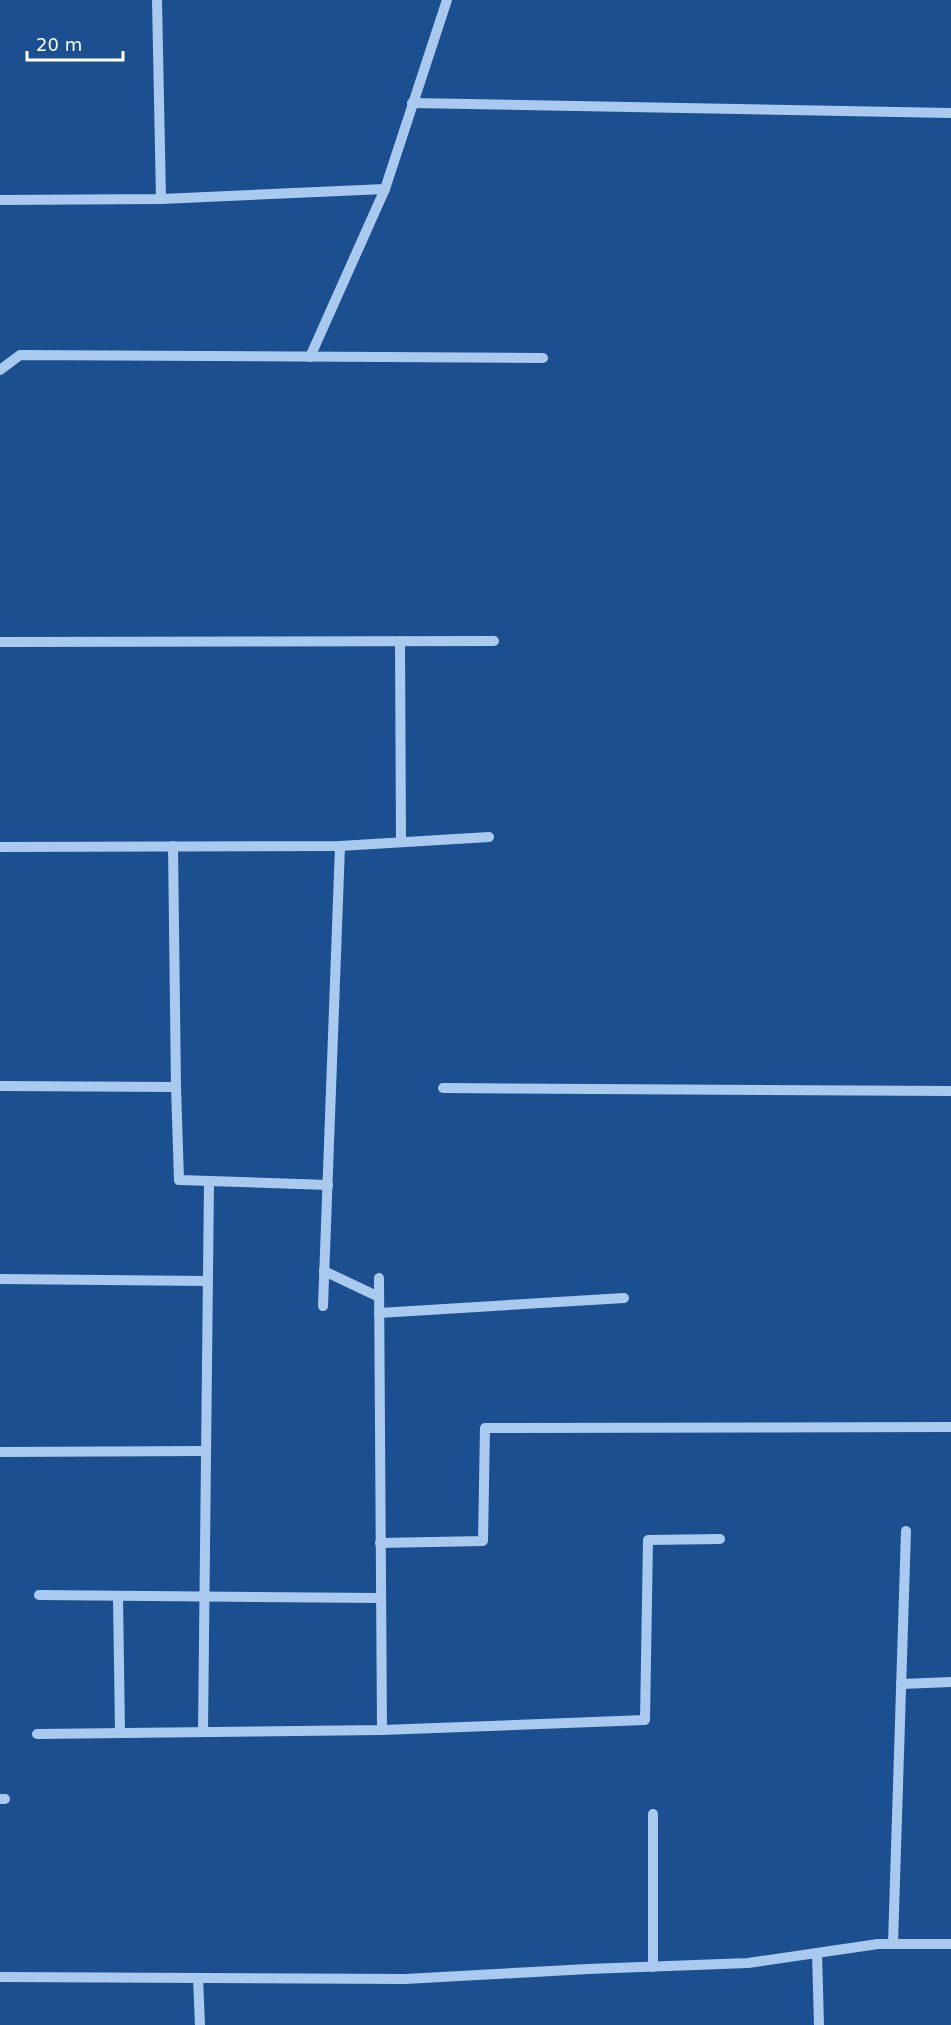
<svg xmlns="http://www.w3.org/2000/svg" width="951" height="2025" viewBox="0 0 951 2025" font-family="'DejaVu Sans',sans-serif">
<rect width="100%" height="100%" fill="#1b4f8f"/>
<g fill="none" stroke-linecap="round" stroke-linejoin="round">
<!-- minor -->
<g stroke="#a9c9ee" stroke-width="10">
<path d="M157 0 161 199"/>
<path d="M412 103 951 113"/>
<path d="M0 200 161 199 385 189 447 0"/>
<path d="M310 357 385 189"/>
<path d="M0 370 20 355 543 358"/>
<path d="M400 641 401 842"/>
<path d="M0 642 494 641"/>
<path d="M173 846 176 1087 179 1180 328 1185"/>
<path d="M0 847 340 846 489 837"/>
<path d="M0 1086 176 1087"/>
<path d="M443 1088 951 1091"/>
<path d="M324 1271 379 1297"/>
<path d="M379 1278 382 1730"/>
<path d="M0 1279 208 1281"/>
<path d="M323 1306 340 846"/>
<path d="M379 1313 624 1298"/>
<path d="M0 1452 206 1451"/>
<path d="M380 1543 483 1541 485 1428 951 1427"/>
<path d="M39 1595 381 1598"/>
<path d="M118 1596 120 1733"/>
<path d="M901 1684 951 1682"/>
<path d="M203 1732 209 1182"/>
<path d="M37 1734 382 1730 645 1720 648 1540 720 1539"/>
<path d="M0 1799H5"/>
<path d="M893 1944 906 1531"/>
<path d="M817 1953 819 2025"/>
<path d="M653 1967V1814"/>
<path d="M0 1977 405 1979 588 1969 748 1963 878 1944H951"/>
<path d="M198 1978 200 2025"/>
</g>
</g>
<!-- scale -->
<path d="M27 51v9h96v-9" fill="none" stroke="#ffffff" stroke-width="3"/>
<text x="36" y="51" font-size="18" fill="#ffffff" stroke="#1b4f8f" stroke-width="4.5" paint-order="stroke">20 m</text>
</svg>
